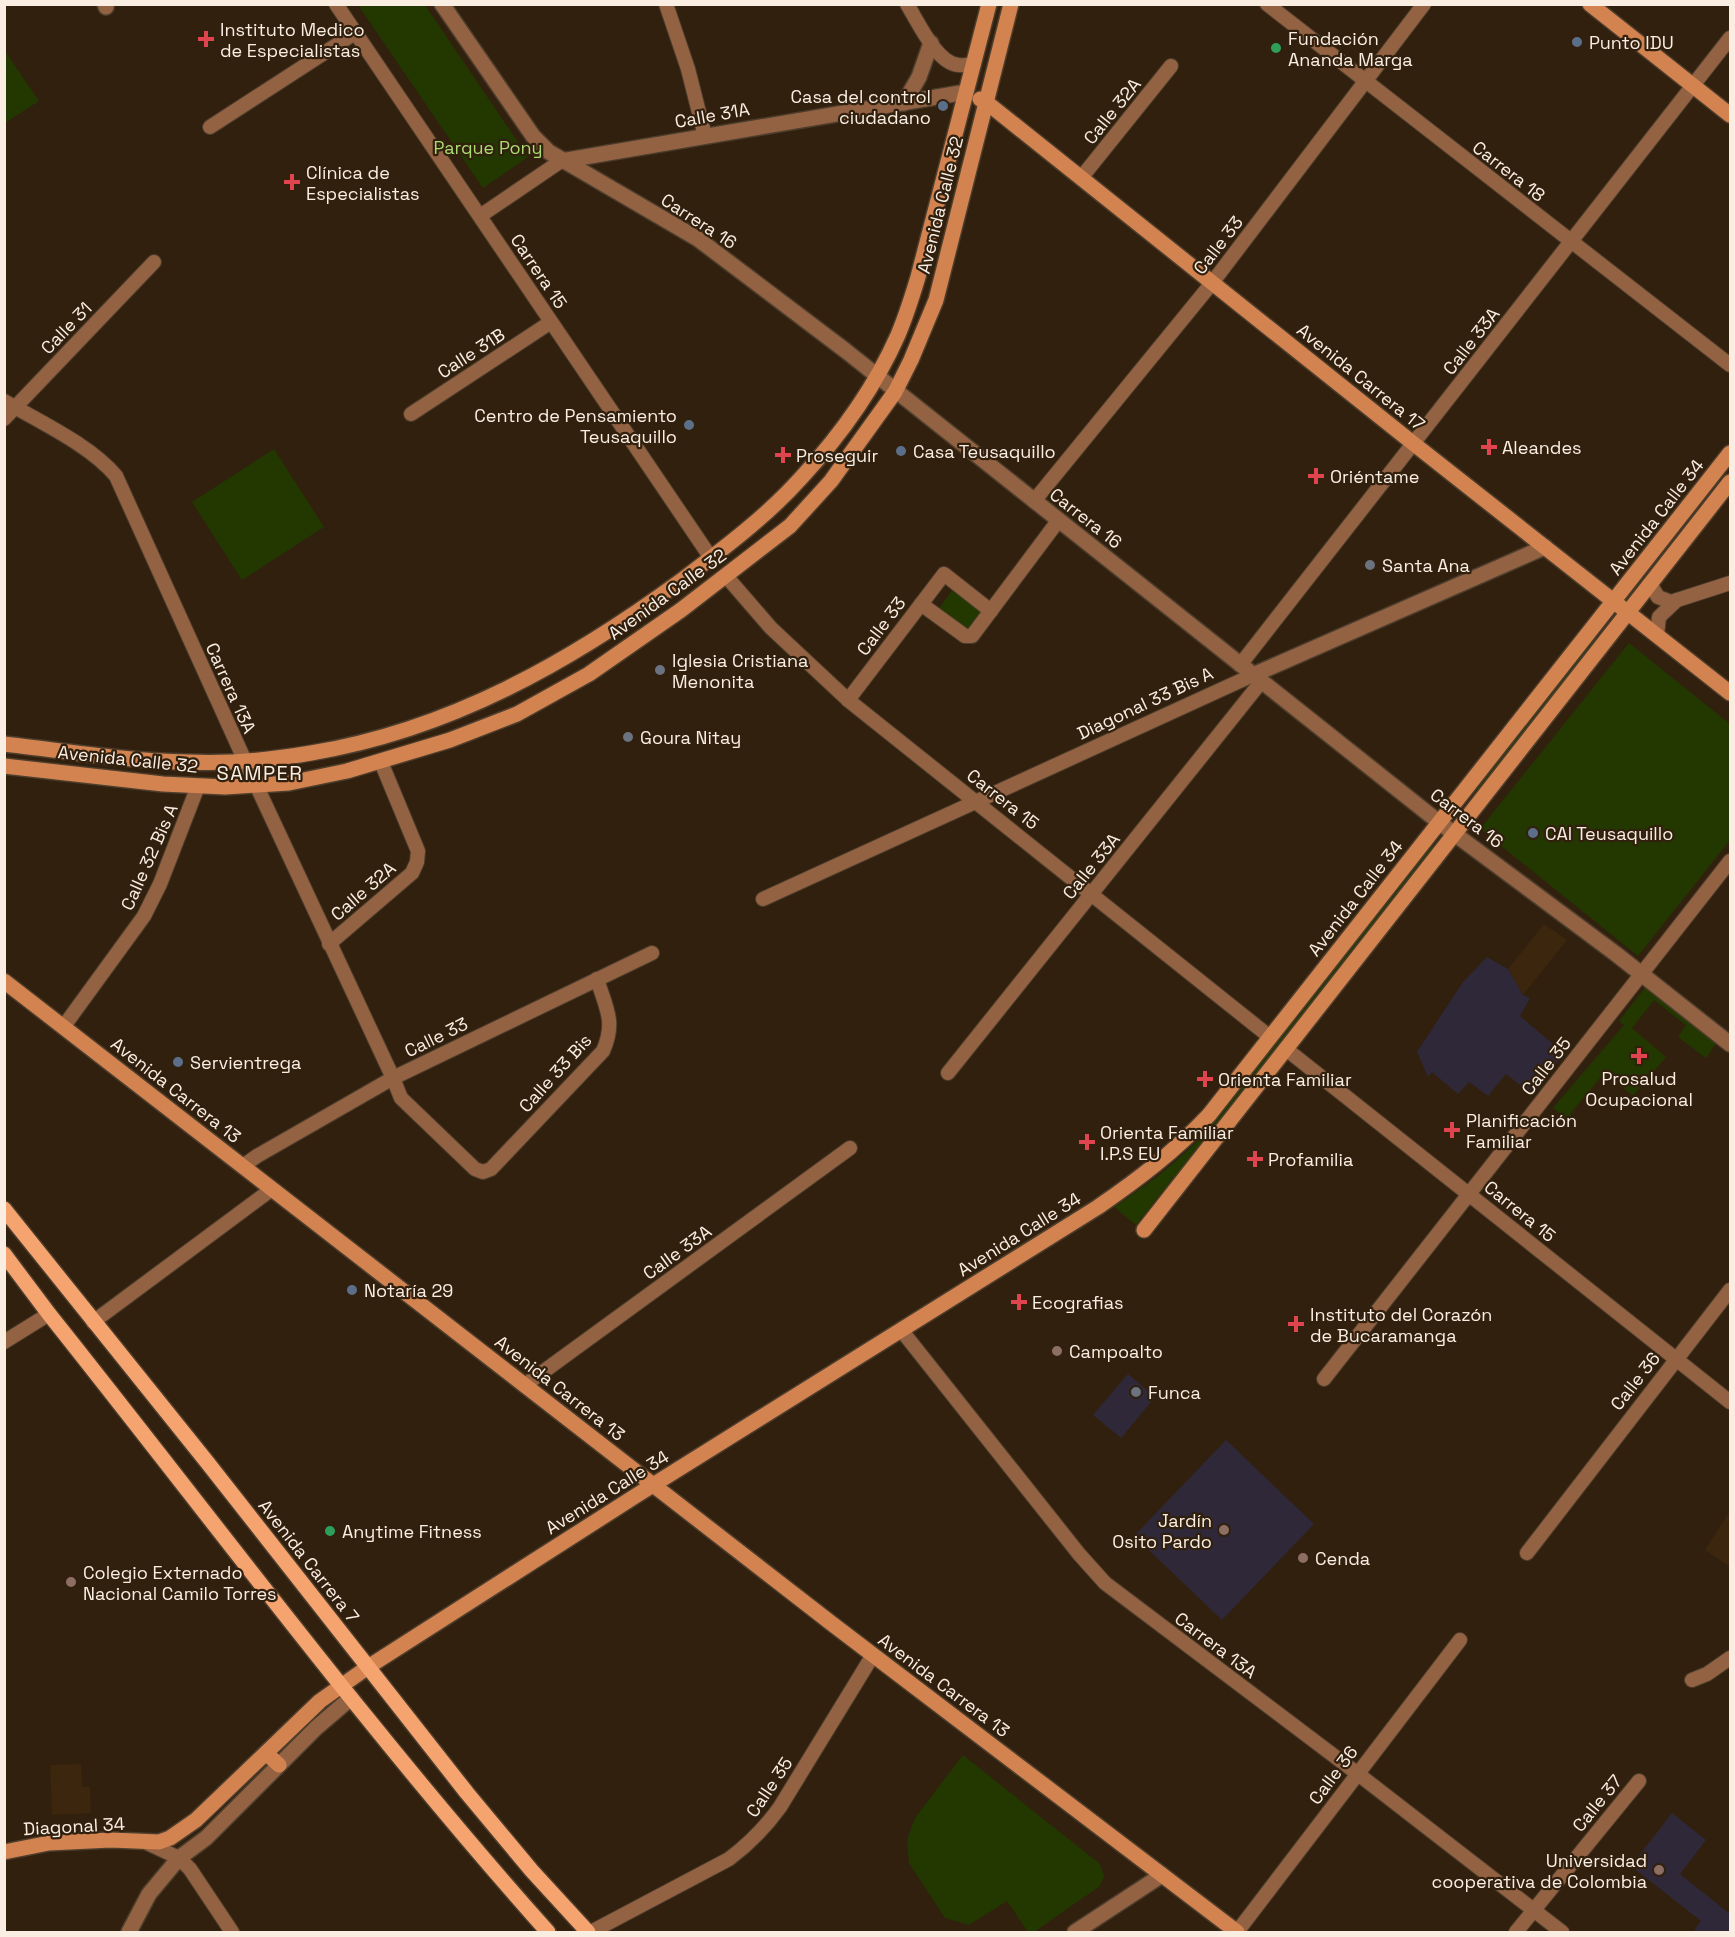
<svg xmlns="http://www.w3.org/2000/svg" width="1735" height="1937" viewBox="0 0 1735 1937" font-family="'Space Grotesk',sans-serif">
<rect width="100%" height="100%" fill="#31200e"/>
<!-- built -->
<g fill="#3c260e">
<path d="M1544 924 1567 940 1523 995 1508 969Z"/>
<path d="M1730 1511V1567L1705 1550Z"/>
<path d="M81 1764 82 1787H90L91 1813 52 1815 50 1765Z"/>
</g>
<!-- education -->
<g fill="#2f2838">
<path d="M1487 957 1508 969 1523 995 1530 998 1520 1016 1565 1054 1529 1092 1506 1074 1488 1096 1469 1082 1458 1094 1432 1072 1428 1077 1417 1052 1463 982Z"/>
<path d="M1128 1374 1155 1397 1121 1438 1093 1415Z"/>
<path d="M1226 1440 1314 1524 1222 1620 1134 1536Z"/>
<path d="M1672 1813 1706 1840 1680 1874 1730 1914V1932H1693L1701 1921 1631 1866Z"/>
</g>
<!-- green -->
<g fill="#223800">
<path d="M358 5H425L528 157 483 188Z"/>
<path d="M4 50 39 101 5 123H4Z"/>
<path d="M274 449 324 527 242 580 192 502Z"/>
<path d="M954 588 986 612 970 634 938 610Z"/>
<path d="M1594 636 1600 640 1480 793 1474 788Z"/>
<path d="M1629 643 1730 724V840L1638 956 1480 829Z"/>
<path d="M1429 843 1436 847 1136 1225 1114 1207C1145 1186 1174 1166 1199 1139Z"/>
<path d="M1648 984 1719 1039 1706 1058 1678 1037 1686 1025 1654 1000 1632 1028 1666 1057 1633 1096 1614 1080 1600 1078 1570 1114 1574 1118 1571 1122 1553 1108 1624 1025 1619 1021Z"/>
<path d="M963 1755 1100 1864 1104 1876 1100 1886 1034 1932H1028L1007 1901 969 1925 945 1918 909 1863 907 1840 915 1818Z"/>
</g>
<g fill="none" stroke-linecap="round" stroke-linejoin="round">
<defs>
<g id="minor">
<path d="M336 4 711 558"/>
<path d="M666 4 688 69 705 136"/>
<path d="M907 4C918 22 937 64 959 65 964 66 969 64 974 64"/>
<path d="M1267 4 1730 365"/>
<path d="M210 127 355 33"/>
<path d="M1081 178 1171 66"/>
<path d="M480 216 561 161"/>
<path d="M4 401C40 422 90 445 116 476L245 761 393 1078 401 1098 475 1169 483 1172 491 1169 603 1051C616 1022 606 1008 597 979"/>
<path d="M411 414 551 322"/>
<path d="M4 419 154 262"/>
<path d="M1034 501 1212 283 1424 4"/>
<path d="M726 576 771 628 848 700 1270 1037"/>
<path d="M1650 584 1658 597 1671 602 1730 583"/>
<path d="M921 604 965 636H972L1058 521"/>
<path d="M1657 635 1659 617 1677 600"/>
<path d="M1240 665 1730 38"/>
<path d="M848 700 944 574 991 611"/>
<path d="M763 899 1253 675"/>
<path d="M329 944 412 873 417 862 418 851 381 762"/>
<path d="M64 1026 144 916 160 884 198 786"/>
<path d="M1286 1049 1730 1402"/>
<path d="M948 1073 1261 682"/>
<path d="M243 1166 257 1156 393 1078 652 953"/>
<path d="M93 1322 272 1189"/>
<path d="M902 1331 1079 1554 1105 1583 1358 1774 1562 1932"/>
<path d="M4 1342 49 1314"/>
<path d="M1324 1379 1730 861"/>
<path d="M525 1385 850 1148"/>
<path d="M1527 1553 1730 1290"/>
<path d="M1692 1680 1707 1674 1730 1658"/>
<path d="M147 1843 179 1858 190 1869 232 1932"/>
<path d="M591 1932 729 1859C749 1844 765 1828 780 1807L873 1655"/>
<path d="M1237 1932 1460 1640"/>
<path d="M1516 1932 1639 1781"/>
</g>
<g id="tertiary">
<path d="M105 4 106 7"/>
<path d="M442 4 533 136 549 152 698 239 846 351 1440 823 1616 954 1730 1044"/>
<path d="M904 103 919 77 931 43"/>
<path d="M561 161 966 92"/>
<path d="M1253 675 1545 547"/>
<path d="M129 1932 149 1894 179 1858 206 1838 316 1728 351 1698"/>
<path d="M1075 1932 1162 1875"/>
</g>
<g id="secondary">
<path d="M1590 4 1730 115"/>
<path d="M980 99 986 102 1414 444 1730 693"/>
<path d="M4 744C65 751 127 761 188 762 229 764 270 760 311 753 450 730 570 662 682 580 723 549 766 517 801 478 839 437 875 387 898 335 906 316 912 297 918 277L989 4"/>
<path d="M4 766 163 784 225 787 289 783 347 771 450 740 517 714 589 674 681 610 790 526 831 481 895 392 911 360 936 300 1011 4"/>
<path d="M4 981 831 1623 1237 1932"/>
<path d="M1144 1230 1730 482"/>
<path d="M266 1753 279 1765"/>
<path d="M4 1852 49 1843 111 1840 159 1842 170 1838 196 1820 320 1701 368 1667 637 1495 1098 1207C1140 1178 1174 1152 1209 1115L1730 453"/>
</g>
<g id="primary">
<path d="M4 1209 207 1462 467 1793 532 1871 588 1932"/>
<path d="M4 1254 49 1314C214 1521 372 1735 548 1932"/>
</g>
</defs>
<!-- minor casing -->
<use href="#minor" stroke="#4d3d2c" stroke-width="16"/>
<!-- tertiary casing -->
<use href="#tertiary" stroke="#4d3d2c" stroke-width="18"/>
<!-- secondary casing -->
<use href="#secondary" stroke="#4d3d2c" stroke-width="18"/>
<!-- primary casing -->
<use href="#primary" stroke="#4d3d2c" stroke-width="18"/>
<!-- minor -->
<use href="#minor" stroke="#936243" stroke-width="14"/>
<!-- tertiary -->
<use href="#tertiary" stroke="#936243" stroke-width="15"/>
<!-- secondary -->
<use href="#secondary" stroke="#d28350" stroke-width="15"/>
<!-- primary -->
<use href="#primary" stroke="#f5a470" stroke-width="15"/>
</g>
<!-- markers -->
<g fill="#e0444e" stroke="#31200e" stroke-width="2">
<path d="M203 30h6v6h6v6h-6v6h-6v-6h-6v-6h6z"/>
<path d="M289 173h6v6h6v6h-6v6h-6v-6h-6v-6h6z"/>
<path d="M1486 438h6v6h6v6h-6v6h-6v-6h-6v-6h6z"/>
<path d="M780 446h6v6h6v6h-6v6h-6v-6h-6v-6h6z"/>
<path d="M1313 467h6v6h6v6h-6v6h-6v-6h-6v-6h6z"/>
<path d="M1636 1047h6v6h6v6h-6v6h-6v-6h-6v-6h6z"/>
<path d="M1202 1070h6v6h6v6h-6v6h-6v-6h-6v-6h6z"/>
<path d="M1449 1121h6v6h6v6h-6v6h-6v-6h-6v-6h6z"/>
<path d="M1084 1133h6v6h6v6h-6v6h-6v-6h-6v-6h6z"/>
<path d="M1252 1150h6v6h6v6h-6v6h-6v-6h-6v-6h6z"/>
<path d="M1016 1293h6v6h6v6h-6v6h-6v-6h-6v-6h6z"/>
<path d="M1293 1315h6v6h6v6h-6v6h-6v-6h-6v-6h6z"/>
</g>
<g fill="#5c6f8a" stroke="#31200e" stroke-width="2">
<circle cx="1577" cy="42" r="6"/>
<circle cx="943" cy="106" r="6"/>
<circle cx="689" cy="425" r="6"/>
<circle cx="901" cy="451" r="6"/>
<circle cx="1533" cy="833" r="6"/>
<circle cx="178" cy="1062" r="6"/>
<circle cx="352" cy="1290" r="6"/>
</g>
<g fill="#2e9e5b" stroke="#31200e" stroke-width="2">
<circle cx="1276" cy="48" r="6"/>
<circle cx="330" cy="1531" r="6"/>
</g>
<g fill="#6b7280" stroke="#31200e" stroke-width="2">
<circle cx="1370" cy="565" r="6"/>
<circle cx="660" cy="670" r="6"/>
<circle cx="628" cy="737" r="6"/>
<circle cx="1136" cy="1392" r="6"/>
</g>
<g fill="#8d6e63" stroke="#31200e" stroke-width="2">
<circle cx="1057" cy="1351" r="6"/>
<circle cx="1224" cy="1530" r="6"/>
<circle cx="1303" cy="1558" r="6"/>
<circle cx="71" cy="1582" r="6"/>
<circle cx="1659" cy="1870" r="6"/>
</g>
<g text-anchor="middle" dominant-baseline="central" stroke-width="4.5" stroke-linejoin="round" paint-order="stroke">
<!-- poi labels -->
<g font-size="18" fill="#faeee3" stroke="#31200e" text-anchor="start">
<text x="220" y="29">Instituto Medico<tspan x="220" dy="21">de Especialistas</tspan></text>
<text x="1288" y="38">Fundación<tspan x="1288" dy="21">Ananda Marga</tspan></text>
<text x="1589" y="42">Punto IDU</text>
<text x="931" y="96" text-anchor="end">Casa del control<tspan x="931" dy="21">ciudadano</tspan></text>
<text x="306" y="172">Clínica de<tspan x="306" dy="21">Especialistas</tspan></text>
<text x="677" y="415" text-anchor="end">Centro de Pensamiento<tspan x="677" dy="21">Teusaquillo</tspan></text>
<text x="1502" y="447">Aleandes</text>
<text x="913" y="451">Casa Teusaquillo</text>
<text x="796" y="455">Proseguir</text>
<text x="1330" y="476">Oriéntame</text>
<text x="1382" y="565">Santa Ana</text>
<text x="672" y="660">Iglesia Cristiana<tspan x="672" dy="21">Menonita</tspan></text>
<text x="640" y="737">Goura Nitay</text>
<text x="1545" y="833">CAI Teusaquillo</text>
<text x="190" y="1062">Servientrega</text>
<text x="1639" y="1078" text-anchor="middle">Prosalud<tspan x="1639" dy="21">Ocupacional</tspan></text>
<text x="1218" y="1079">Orienta Familiar</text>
<text x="1466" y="1120">Planificación<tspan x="1466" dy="21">Familiar</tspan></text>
<text x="1100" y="1132">Orienta Familiar<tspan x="1100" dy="21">I.P.S EU</tspan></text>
<text x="1268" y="1159">Profamilia</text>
<text x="364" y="1290">Notaría 29</text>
<text x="1032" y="1302">Ecografias</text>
<text x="1310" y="1314">Instituto del Corazón<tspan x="1310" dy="21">de Bucaramanga</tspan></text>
<text x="1069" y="1351">Campoalto</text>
<text x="1148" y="1392">Funca</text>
<text x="1212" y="1520" text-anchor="end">Jardín<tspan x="1212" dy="21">Osito Pardo</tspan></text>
<text x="342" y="1531">Anytime Fitness</text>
<text x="1315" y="1558">Cenda</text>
<text x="83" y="1572">Colegio Externado<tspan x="83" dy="21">Nacional Camilo Torres</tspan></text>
<text x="1647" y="1860" text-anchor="end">Universidad<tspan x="1647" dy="21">cooperativa de Colombia</tspan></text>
</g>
<!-- street labels -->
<g font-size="18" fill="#faeee3" stroke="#31200e">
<text transform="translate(1112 111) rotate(-51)">Calle 32A</text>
<text transform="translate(712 115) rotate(-10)">Calle 31A</text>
<text transform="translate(1509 171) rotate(38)">Carrera 18</text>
<text transform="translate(940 205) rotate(-76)">Avenida Calle 32</text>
<text transform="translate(699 221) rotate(33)">Carrera 16</text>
<text transform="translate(1218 245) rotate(-52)">Calle 33</text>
<text transform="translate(539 271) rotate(56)">Carrera 15</text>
<text transform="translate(66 328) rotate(-46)">Calle 31</text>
<text transform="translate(1471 341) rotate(-52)">Calle 33A</text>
<text transform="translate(471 353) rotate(-33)">Calle 31B</text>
<text transform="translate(1361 377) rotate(39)">Avenida Carrera 17</text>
<text transform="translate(1656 517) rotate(-52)">Avenida Calle 34</text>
<text transform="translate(1086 518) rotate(38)">Carrera 16</text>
<text transform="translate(667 594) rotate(-36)">Avenida Calle 32</text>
<text transform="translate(881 626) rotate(-53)">Calle 33</text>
<text transform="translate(231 688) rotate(66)">Carrera 13A</text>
<text transform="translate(1145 703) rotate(-25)">Diagonal 33 Bis A</text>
<text transform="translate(128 759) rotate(6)">Avenida Calle 32</text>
<text transform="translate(1003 799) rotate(38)">Carrera 15</text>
<text transform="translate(1467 818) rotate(37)">Carrera 16</text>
<text transform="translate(149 857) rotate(-66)">Calle 32 Bis A</text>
<text transform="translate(1091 866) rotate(-51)">Calle 33A</text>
<text transform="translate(363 891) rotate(-41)">Calle 32A</text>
<text transform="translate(1355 898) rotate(-52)">Avenida Calle 34</text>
<text transform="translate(436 1037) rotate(-26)">Calle 33</text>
<text transform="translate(1546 1066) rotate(-52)">Calle 35</text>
<text transform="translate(555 1073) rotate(-48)">Calle 33 Bis</text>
<text transform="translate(176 1090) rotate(38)">Avenida Carrera 13</text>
<text transform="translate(1520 1211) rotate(39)">Carrera 15</text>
<text transform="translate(1019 1234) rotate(-32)">Avenida Calle 34</text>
<text transform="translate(677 1252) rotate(-36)">Calle 33A</text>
<text transform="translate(1635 1381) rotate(-52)">Calle 36</text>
<text transform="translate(560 1388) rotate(38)">Avenida Carrera 13</text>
<text transform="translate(607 1492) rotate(-32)">Avenida Calle 34</text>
<text transform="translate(309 1561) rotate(52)">Avenida Carrera 7</text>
<text transform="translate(1216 1645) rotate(37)">Carrera 13A</text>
<text transform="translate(944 1685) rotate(37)">Avenida Carrera 13</text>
<text transform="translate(1333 1775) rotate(-53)">Calle 36</text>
<text transform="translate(769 1787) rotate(-56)">Calle 35</text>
<text transform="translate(1597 1803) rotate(-51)">Calle 37</text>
<text transform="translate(74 1826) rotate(-3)">Diagonal 34</text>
</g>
<!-- park labels -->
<g font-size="18" fill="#aadb73" stroke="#31200e">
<text x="488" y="147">Parque Pony</text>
</g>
<!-- neighbourhood labels -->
<g font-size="20" letter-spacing="1.5" fill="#faeee3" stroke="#31200e">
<text x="260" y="773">SAMPER</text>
</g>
</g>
<!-- border -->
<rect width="1735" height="1937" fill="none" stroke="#faeee3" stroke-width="12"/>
</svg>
